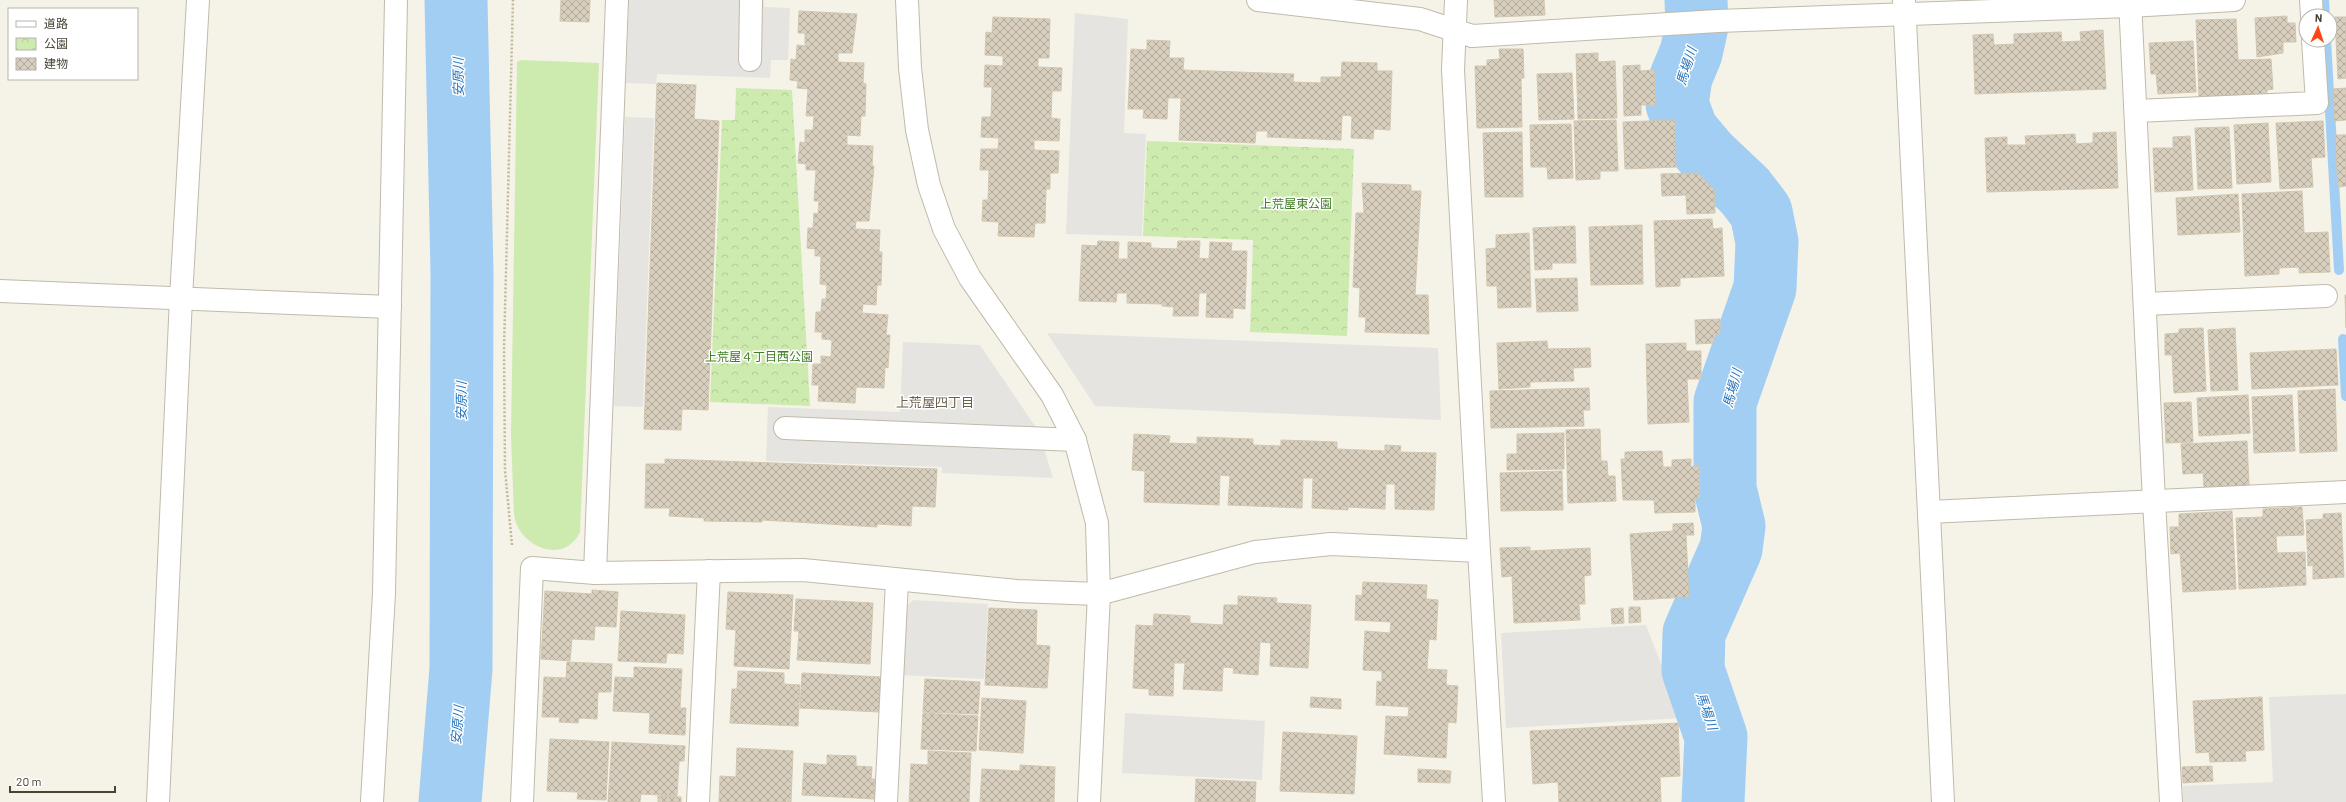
<svg xmlns="http://www.w3.org/2000/svg" width="2346" height="802" viewBox="0 0 2346 802" font-family="Barlow,'Noto Sans JP',sans-serif">
<defs>
<pattern id="park-crowns" width="20" height="18" patternUnits="userSpaceOnUse"><rect width="20" height="18" fill="#cdebaf"/><path d="M2 6a3 3 0 1 1 6 0M12 15a3 3 0 1 1 6 0" fill="none" stroke="#b2cb97"/></pattern>
<pattern id="building-cross-hatch" width="8" height="8" patternUnits="userSpaceOnUse"><rect width="8" height="8" fill="#d7cebd"/><path d="M0 0l8 8M0 8l8-8" fill="none" stroke="#b0a99a"/></pattern>
</defs>
<rect width="100%" height="100%" fill="#f5f2e8"/>
<!-- green -->
<path fill="#cdebaf" d="M521 60 599 63 580 532C564 566 519 547 514 515L511 436 517 62Z"/>
<!-- park -->
<g fill="url(#park-crowns)">
<path d="M736 88 792 90 810 406 710 402 722 120H735Z"/>
<path d="M1147 141 1354 149 1347 336 1250 332 1253 240 1143 236Z"/>
</g>
<!-- parking -->
<g fill="#e6e4e0">
<path d="M629 0H764V7L790 8 788 60H771L770 78 657 74 656 84 626 83Z"/>
<path d="M1075 13 1128 19 1124 133 1146 134 1142 236 1066 234Z"/>
<path d="M625 117 654 118 643 407 614 406Z"/>
<path d="M1047 333 1438 348 1441 420 1095 406Z"/>
<path d="M903 342 980 345 1039 432 1053 478 942 473V467L766 461 768 407 900 412Z"/>
<path d="M913 600 988 604 984 679 900 675 904 609Z"/>
<path d="M1646 625 1682 718 1506 728 1501 633Z"/>
<path d="M2346 694V802H2183V786L2273 782 2269 697Z"/>
<path d="M1125 713 1265 721 1262 780 1122 773Z"/>
</g>
<g fill="none" stroke-linecap="round" stroke-linejoin="round">
<!-- stream -->
<g stroke="#a2cef4" stroke-width="10">
<path d="M2324 0 2325 16"/>
<path d="M2326 40 2339 270"/>
<path d="M2343 339 2346 396"/>
</g>
<!-- river -->
<g stroke="#a2cef4" stroke-width="63">
<path d="M1696 0 1697 26 1691 53 1681 77 1677 104 1687 131 1708 156 1745 191 1761 212 1767 242 1765 288 1725 402V489L1734 526 1731 549 1694 633 1693 670 1716 737 1713 802"/>
<path d="M450 802 461 669 462 272 456 0"/>
</g>
</g>
<!-- building -->
<g fill="url(#building-cross-hatch)" stroke="#d2c7b0">
<path d="M561 0H590L589 22 560 21Z"/>
<path d="M1494 0H1544L1545 15 1495 17Z"/>
<path d="M799 11 857 14 852 53H838V62L864 63 863 83 866 84 865 116H861L860 136 847 135V145L873 146 872 166H874L869 221H856L855 229 880 230 879 252H882L881 285H877L876 305 863 304 862 313 888 315 886 335H890L888 368 885 367 884 388 856 387 855 403 818 401 819 385H812L813 364H821V356L831 357 832 340 822 339V332H815L816 312H821L822 299H826L827 285 820 284 821 256H815V249L807 248 808 228H813L814 213 818 214 819 201H814L816 170H806V164L798 163 800 142 805 143V130H813L814 116H806L808 89 797 88 798 81 790 80 791 59 796 60 797 45 805 46V33H798Z"/>
<path d="M2287 16V23H2295L2296 42H2283V53L2257 57 2255 18Z"/>
<path d="M993 17 1050 19 1049 58H1038V67L1062 68 1061 91H1052L1051 118 1060 119 1059 141 1034 140V150L1059 151 1058 173H1050V189H1046L1045 223H1035L1034 237 998 236 999 222 982 221 983 200H988L989 170H980L981 149H998L999 138 981 137 982 117H991L992 87H984L985 65 1003 66V56L985 55 986 32 992 33Z"/>
<path d="M2335 17H2346V78L2338 79Z"/>
<path d="M2236 19 2238 60 2271 59 2273 89 2267 90V94L2199 97 2196 20Z"/>
<path d="M2103 30 2106 89 1975 94 1973 35 1993 34 1994 45 2014 44V34L2061 32 2062 42 2081 41 2080 32Z"/>
<path d="M1147 40 1170 41 1169 58H1184L1183 70 1294 74 1293 82 1321 83V77H1341L1342 62 1377 63V71H1392L1390 130 1374 129 1373 139 1351 138 1352 116 1342 115 1341 140 1267 137 1268 131H1256L1255 143 1179 140 1181 98H1168L1167 119 1143 118 1144 109H1128L1131 49 1147 50Z"/>
<path d="M2193 41 2196 92 2158 94 2156 74H2151L2149 43Z"/>
<path d="M1499 49H1523L1524 78H1521L1522 127 1477 128 1475 66H1487V60L1500 59Z"/>
<path d="M1598 53V62L1615 61 1617 118 1578 119 1576 54Z"/>
<path d="M1640 65V71L1654 70 1656 105H1641V115L1624 116 1623 66Z"/>
<path d="M1572 73 1574 119 1539 120 1537 74Z"/>
<path d="M657 83 696 85 694 119 719 121 708 410 682 409 681 430 644 429Z"/>
<path d="M2346 88V120L2334 121 2333 89Z"/>
<path d="M1616 120 1618 171H1600V179L1576 180 1574 121Z"/>
<path d="M1675 120 1676 167 1625 169 1623 122Z"/>
<path d="M2323 121 2325 157 2311 158 2313 187 2280 189 2276 123Z"/>
<path d="M2268 123 2271 182 2237 184 2234 125Z"/>
<path d="M1571 124 1573 178 1548 179 1547 167H1531L1530 125Z"/>
<path d="M2229 127 2232 188 2198 189 2195 128Z"/>
<path d="M1522 132 1523 197H1485L1483 133Z"/>
<path d="M2116 132 2118 188 1987 192 1985 138 2007 137V145H2026L2025 136 2075 134 2076 144 2093 143V133Z"/>
<path d="M2335 135H2346V186L2338 187Z"/>
<path d="M2190 136 2193 190 2155 192 2153 148H2173V137Z"/>
<path d="M1698 173 1714 190 1715 213 1687 214 1686 195 1662 196 1661 174Z"/>
<path d="M1362 183 1411 185V191H1421L1415 295H1428L1429 334 1365 332 1366 317H1359L1360 288 1353 287 1356 213H1364Z"/>
<path d="M2302 191 2304 233 2328 232 2330 272 2299 273V267L2279 268V274L2245 276 2242 194Z"/>
<path d="M2238 194 2240 232 2178 235 2176 198Z"/>
<path d="M1712 219 1713 229 1722 228 1724 276 1680 278V286L1656 287 1654 221Z"/>
<path d="M1642 225 1643 284 1591 285 1589 227Z"/>
<path d="M1575 226 1576 263H1552V269L1535 270 1533 228Z"/>
<path d="M1529 233 1531 307 1498 308 1497 286H1487L1486 249 1496 248V235Z"/>
<path d="M1098 241 1119 242 1118 259H1128V242L1151 243V248L1177 249 1178 241H1200L1199 258 1209 259 1210 242 1232 243 1231 251H1247L1245 309 1233 308V318L1206 317 1207 293H1199L1198 316H1173L1174 307 1162 306V304L1127 303V293H1117L1116 302 1079 301 1082 245 1097 246Z"/>
<path d="M1577 278 1578 311 1537 312 1535 279Z"/>
<path d="M2345 295H2346V328Z"/>
<path d="M1720 319V334H1714V343L1696 344 1695 320Z"/>
<path d="M2203 328 2206 391 2174 393 2172 355H2165V334L2179 333V329Z"/>
<path d="M2235 328 2238 390 2211 391 2208 330Z"/>
<path d="M1547 341 1548 349 1590 348 1591 367 1573 368 1574 381 1530 382V387L1499 389 1497 343Z"/>
<path d="M1686 343V351H1701V379H1687L1689 422 1648 424 1646 344Z"/>
<path d="M2336 349 2338 385 2252 389 2250 353Z"/>
<path d="M1589 388 1590 410H1583L1584 426 1491 428 1490 391Z"/>
<path d="M2335 389 2337 451 2300 453 2298 391Z"/>
<path d="M2248 395 2250 433 2199 436 2197 398Z"/>
<path d="M2292 395 2295 451 2254 453 2252 397Z"/>
<path d="M2191 402 2193 442 2166 443 2164 403Z"/>
<path d="M1600 429 1601 461H1607L1608 476H1615L1616 501 1568 503 1566 430Z"/>
<path d="M1564 433V469L1507 470V454H1517V434Z"/>
<path d="M1134 434 1170 436 1169 443 1197 444V437L1253 439V445L1281 446V440L1337 442V449L1385 451V445L1401 446 1400 452 1436 453 1434 510 1395 509V484H1386L1385 509 1348 507V510L1312 508 1313 478H1303L1302 508 1228 505 1230 476 1220 475 1219 505 1144 502 1145 471 1132 470Z"/>
<path d="M2247 441 2249 485 2204 487 2203 473 2183 474 2181 444Z"/>
<path d="M1662 451 1663 467H1672V460L1691 459V467L1699 466V498H1695V512L1655 513 1654 500H1623L1621 459H1625V452Z"/>
<path d="M665 459 937 469 935 507 912 506 911 526 877 524V527L762 520V522L704 521V518L669 516 670 508H645L646 464H665Z"/>
<path d="M1562 471 1563 510 1501 511 1500 473Z"/>
<path d="M2302 507 2304 535 2276 536 2277 553 2305 552 2306 585 2239 589 2236 518 2263 517V509Z"/>
<path d="M2232 511 2236 589 2183 592 2180 553 2171 554 2170 527H2179V514Z"/>
<path d="M2341 513 2344 577 2313 579V565L2308 566 2306 520 2323 519V514Z"/>
<path d="M1693 523 1694 535H1686L1689 597 1634 600 1630 534 1673 531V524Z"/>
<path d="M1530 547V551L1590 548 1591 575 1584 576 1585 604H1579L1580 620 1514 623 1512 576 1502 577 1500 548Z"/>
<path d="M1363 582 1427 585 1426 599 1438 600 1436 640 1429 639 1427 669 1447 670 1446 685 1458 686 1456 723 1448 722 1446 758 1384 754 1386 716 1408 717 1409 707 1376 705 1377 681 1382 682V671L1363 670 1365 631 1390 633 1391 622 1355 620 1356 595 1362 596Z"/>
<path d="M592 590 618 592 616 627 595 626 594 640 572 639 570 661 541 659 545 591 592 594Z"/>
<path d="M728 592 793 595 789 669 734 666 736 630 726 629Z"/>
<path d="M1238 596 1277 598 1276 603 1311 605 1308 668 1270 666 1271 643 1260 642 1258 675 1233 673 1234 668 1223 667 1222 691 1183 689 1185 663H1174L1173 696 1149 695V689L1133 688 1136 625 1153 626 1154 614 1190 616V623L1223 625 1224 605H1238Z"/>
<path d="M796 599 873 603 870 664 797 660 799 631H794Z"/>
<path d="M1629 607H1640L1641 622 1629 623Z"/>
<path d="M989 608 1037 610 1036 645 1050 646 1047 688 985 685Z"/>
<path d="M1623 608 1624 623 1612 624 1611 609Z"/>
<path d="M621 611 685 615 683 654 667 653 666 663 618 661Z"/>
<path d="M567 662 612 664 611 692H598L597 719 579 718 578 723 559 722 560 717H542L544 677 566 678Z"/>
<path d="M634 667 682 669 680 708H686L685 735 649 733 650 713 613 711 615 677 634 678Z"/>
<path d="M738 671 784 673V684L800 685 798 726 730 723 732 689H737Z"/>
<path d="M802 673 881 677 879 712 800 708Z"/>
<path d="M925 679 980 682 978 714 923 712Z"/>
<path d="M1311 697 1341 699V709L1310 707Z"/>
<path d="M2262 697 2264 750 2245 751 2246 761 2210 762 2209 752 2196 753 2193 701Z"/>
<path d="M982 698 1026 701 1023 753 979 750Z"/>
<path d="M923 713 978 716 976 751 921 749Z"/>
<path d="M1678 723 1680 776 1660 777 1661 802H1559L1558 782 1533 784 1530 731Z"/>
<path d="M1283 732 1357 736 1354 794 1280 791Z"/>
<path d="M550 739 609 742 606 800 577 799 578 792 547 791Z"/>
<path d="M612 742 685 746 684 761H679L677 796 641 794 640 802H608Z"/>
<path d="M737 748 793 751 791 802H719L720 776 736 777Z"/>
<path d="M928 751 971 753 969 802H909L911 764 928 765Z"/>
<path d="M827 755 856 756V766L872 767 871 779H875L874 799 802 795 804 763 827 765Z"/>
<path d="M1020 765 1055 767 1054 802H980L982 769 1020 771Z"/>
<path d="M2212 766 2213 781 2183 783 2182 767Z"/>
<path d="M1418 769 1451 771 1450 783 1418 782Z"/>
<path d="M1196 779 1256 782 1255 802H1195Z"/>
<path d="M658 796 681 797V802H658Z"/>
</g>
<g fill="none" stroke-linecap="round" stroke-linejoin="round">
<defs>
<g id="minor">
<path d="M907 0 910 68 917 130 929 185 944 229 970 278 1052 395 1075 440 1097 523 1099 594 1089 802"/>
<path d="M1258 0 1420 19 1472 36 1718 21 2130 6 2234 0"/>
<path d="M1456 0 1453 70 1479 551"/>
<path d="M1904 0 1943 802"/>
<path d="M2130 0 2154 501 2171 802"/>
<path d="M2311 0 2312 16"/>
<path d="M750 60 751 0"/>
<path d="M2136 111 2317 103 2313 40"/>
<path d="M0 291 390 307"/>
<path d="M2145 304 2326 296"/>
<path d="M785 428 1075 440"/>
<path d="M1929 512 2346 492"/>
<path d="M595 573 617 0"/>
<path d="M158 802 181 298 198 0"/>
<path d="M372 802 384 593 396 0"/>
<path d="M522 802 532 568 595 573 803 570 1017 591 1099 594 1255 552 1331 544 1479 551 1494 802"/>
<path d="M698 802 709 571"/>
<path d="M886 802 897 581"/>
</g>
</defs>
<!-- minor casing -->
<use href="#minor" stroke="#c1baaa" stroke-width="24"/>
<!-- path -->
<path stroke="#c3b79b" stroke-width="2.5" stroke-dasharray="2 2" stroke-linecap="butt" d="M512 545 505 470 504 349 513 0"/>
<!-- minor -->
<use href="#minor" stroke="#fff" stroke-width="22"/>
</g>
<g text-anchor="middle" dominant-baseline="central" stroke-width="3" stroke-linejoin="round" paint-order="stroke">
<!-- park labels -->
<g font-size="12" fill="#427e26" stroke="#fff">
<text x="1296" y="203">上荒屋東公園</text>
<text x="759" y="356">上荒屋４丁目西公園</text>
</g>
<!-- water labels -->
<g font-size="13" font-style="italic" fill="#2975bb" stroke="#fff">
<text transform="translate(1686 66) rotate(-73)">馬場川</text>
<text transform="translate(458 77) rotate(-91)">安原川</text>
<text transform="translate(1732 388) rotate(-75)">馬場川</text>
<text transform="translate(461 401) rotate(-90)">安原川</text>
<text transform="translate(1707 711) rotate(71)">馬場川</text>
<text transform="translate(457 725) rotate(-85)">安原川</text>
</g>
<!-- neighbourhood labels -->
<g font-size="13" fill="#6c614d" stroke="#fff">
<text x="935" y="402">上荒屋四丁目</text>
</g>
</g>
<!-- legend -->
<rect x="8" y="8" width="130" height="72" fill="#ffffff" stroke="#b6b4af"/>
<rect x="16" y="21" width="20" height="6" fill="#ffffff" stroke="#b6b4af"/>
<text x="44" y="28" font-size="12" fill="#494336">道路</text>
<rect x="16" y="38" width="20" height="12" fill="url(#park-crowns)" stroke="#b6b4af"/>
<text x="44" y="48" font-size="12" fill="#494336">公園</text>
<rect x="16" y="58" width="20" height="12" fill="url(#building-cross-hatch)" stroke="#b6b4af"/>
<text x="44" y="68" font-size="12" fill="#494336">建物</text>
<!-- north arrow -->
<g transform="translate(2318 28) rotate(3)"><circle r="19" fill="#ffffff" stroke="#b6b4af"/>
<path d="M0-3L7 15L0 10L-7 15Z" fill="#ff4515"/>
<text y="-6" font-size="11" font-weight="bold" text-anchor="middle" fill="#494336">N</text>
</g>
<!-- scale -->
<path d="M10 786v6h105v-6" fill="none" stroke="#494336" stroke-width="2"/>
<text x="16" y="786" font-size="12" fill="#494336" stroke="#ffffff" stroke-width="3" paint-order="stroke">20 m</text>
</svg>
